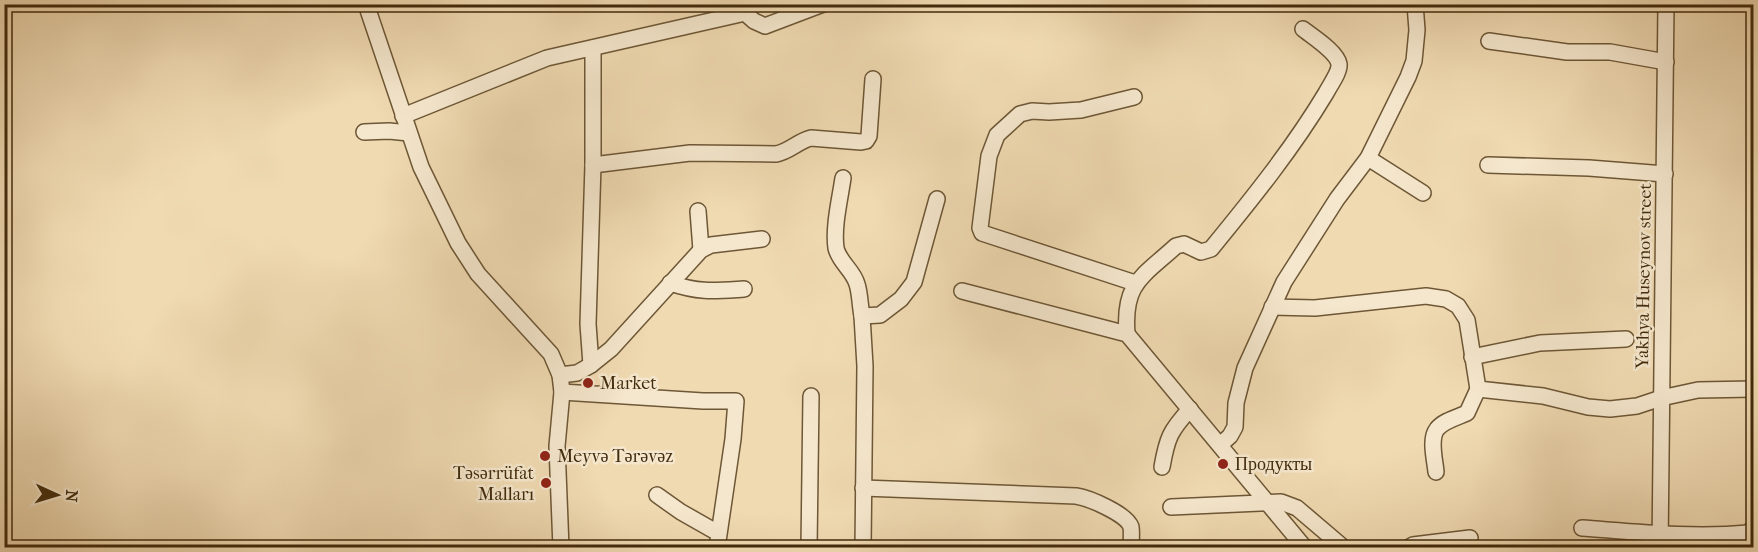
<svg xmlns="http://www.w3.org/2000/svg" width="1758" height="552" viewBox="0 0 1758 552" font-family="'IM FELL French Canon',serif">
<rect width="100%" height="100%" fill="#f0dab2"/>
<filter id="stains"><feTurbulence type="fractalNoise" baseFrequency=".00333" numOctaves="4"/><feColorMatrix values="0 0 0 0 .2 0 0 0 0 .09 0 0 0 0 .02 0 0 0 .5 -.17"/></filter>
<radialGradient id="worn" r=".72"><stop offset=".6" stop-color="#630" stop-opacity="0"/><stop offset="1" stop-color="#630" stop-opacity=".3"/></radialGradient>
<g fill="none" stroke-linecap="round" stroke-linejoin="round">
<defs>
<g id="minor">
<path d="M366 4 421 167 458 243 478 274 551 354 560 375 562 392 557 446 561 548"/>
<path d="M745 13 754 21 765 26 823 4"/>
<path d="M1489 41 1567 52H1610L1666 62"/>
<path d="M1134 97 1081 110 1049 112 1032 111 1020 114 997 135 989 156 980 228 982 233 1135 283"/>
<path d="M403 116 547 58 745 13 750 4"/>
<path d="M364 132 389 131 409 133"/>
<path d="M1368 158 1423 193"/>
<path d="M593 165 690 153 776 154C789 152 798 141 811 138L861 142 866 141 869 136 873 79"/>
<path d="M1488 165 1589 168 1665 174"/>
<path d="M843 178C840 199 833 227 836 248 839 262 853 270 857 284 860 293 860 306 862 316"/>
<path d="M698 211 701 250"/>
<path d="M670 283C700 293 714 291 744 289"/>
<path d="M962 291 1127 334 1305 548"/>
<path d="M1272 307 1315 308 1426 296 1446 299 1458 306 1467 320 1478 389 1543 396 1588 407 1610 409 1637 406 1661 398 1698 390 1754 389"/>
<path d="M1127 334C1123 283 1142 277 1176 246L1184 244 1201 252 1211 249C1252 199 1293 148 1326 93 1330 85 1340 72 1339 64 1337 52 1313 37 1303 29"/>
<path d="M1472 357 1540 343 1626 339"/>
<path d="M591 365 588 324 593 165V48"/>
<path d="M560 375 577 373 591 365 611 349 701 250 711 245 762 239"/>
<path d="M562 392 703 401H736L733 439 717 548"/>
<path d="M1220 445 1230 436 1235 427 1236 403 1245 368 1284 282 1337 199 1368 158 1408 77 1414 61 1417 30 1415 4"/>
<path d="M1162 467C1167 438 1170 431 1190 409"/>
<path d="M1436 472C1435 460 1429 439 1437 429 1443 421 1458 417 1467 413L1478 389"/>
<path d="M863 488 1076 496C1089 498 1127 514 1131 527 1132 533 1131 541 1131 548"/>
<path d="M657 495 681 512 718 533"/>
<path d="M1171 507 1281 502 1297 508 1344 548"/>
<path d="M1582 528C1637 532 1693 538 1748 533L1754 527"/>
<path d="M809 548 811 396"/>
<path d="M863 548 865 366 862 316 880 315 901 299 914 282 937 199"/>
<path d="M1408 548 1413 545 1470 538"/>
<path d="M1660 548 1666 4"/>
</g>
</defs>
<!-- minor casing -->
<use href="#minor" stroke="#6d5736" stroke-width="18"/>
<!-- minor -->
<use href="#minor" stroke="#f5e7cd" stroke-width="15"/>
</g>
<!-- markers -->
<g fill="#8f2418" stroke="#f5e7cd" stroke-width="2">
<circle cx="588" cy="383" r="6"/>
<circle cx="545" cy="456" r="6"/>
<circle cx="1223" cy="464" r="6"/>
<circle cx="546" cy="483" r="6"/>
</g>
<g text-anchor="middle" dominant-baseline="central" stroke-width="5" stroke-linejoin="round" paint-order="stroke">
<!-- street labels -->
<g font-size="18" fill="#412b0c" stroke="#f5e7cd">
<text transform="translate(1644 276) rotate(-89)">Yakhya Huseynov street</text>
</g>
<!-- poi labels -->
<g font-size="18" fill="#412b0c" stroke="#f5e7cd" text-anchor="start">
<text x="600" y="383">Market</text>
<text x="557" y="456">Meyvə Tərəvəz</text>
<text x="1235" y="464">Продукты</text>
<text x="534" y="473" text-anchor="end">Təsərrüfat<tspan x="534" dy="21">Malları</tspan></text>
</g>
</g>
<!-- margin -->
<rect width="1758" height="552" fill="none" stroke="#f0dab2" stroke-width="24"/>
<rect x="6" y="6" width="1746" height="540" fill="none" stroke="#412b0c" stroke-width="3"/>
<rect x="12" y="12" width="1734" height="528" fill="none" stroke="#412b0c" stroke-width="1.5"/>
<!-- north arrow -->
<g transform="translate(57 495) rotate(94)" stroke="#f5e7cd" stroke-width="4.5" paint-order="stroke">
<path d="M0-4.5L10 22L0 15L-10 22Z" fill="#412b0c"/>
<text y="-9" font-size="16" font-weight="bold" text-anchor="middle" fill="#412b0c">N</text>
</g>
<rect width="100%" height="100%" filter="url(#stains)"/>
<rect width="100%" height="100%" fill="url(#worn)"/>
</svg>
